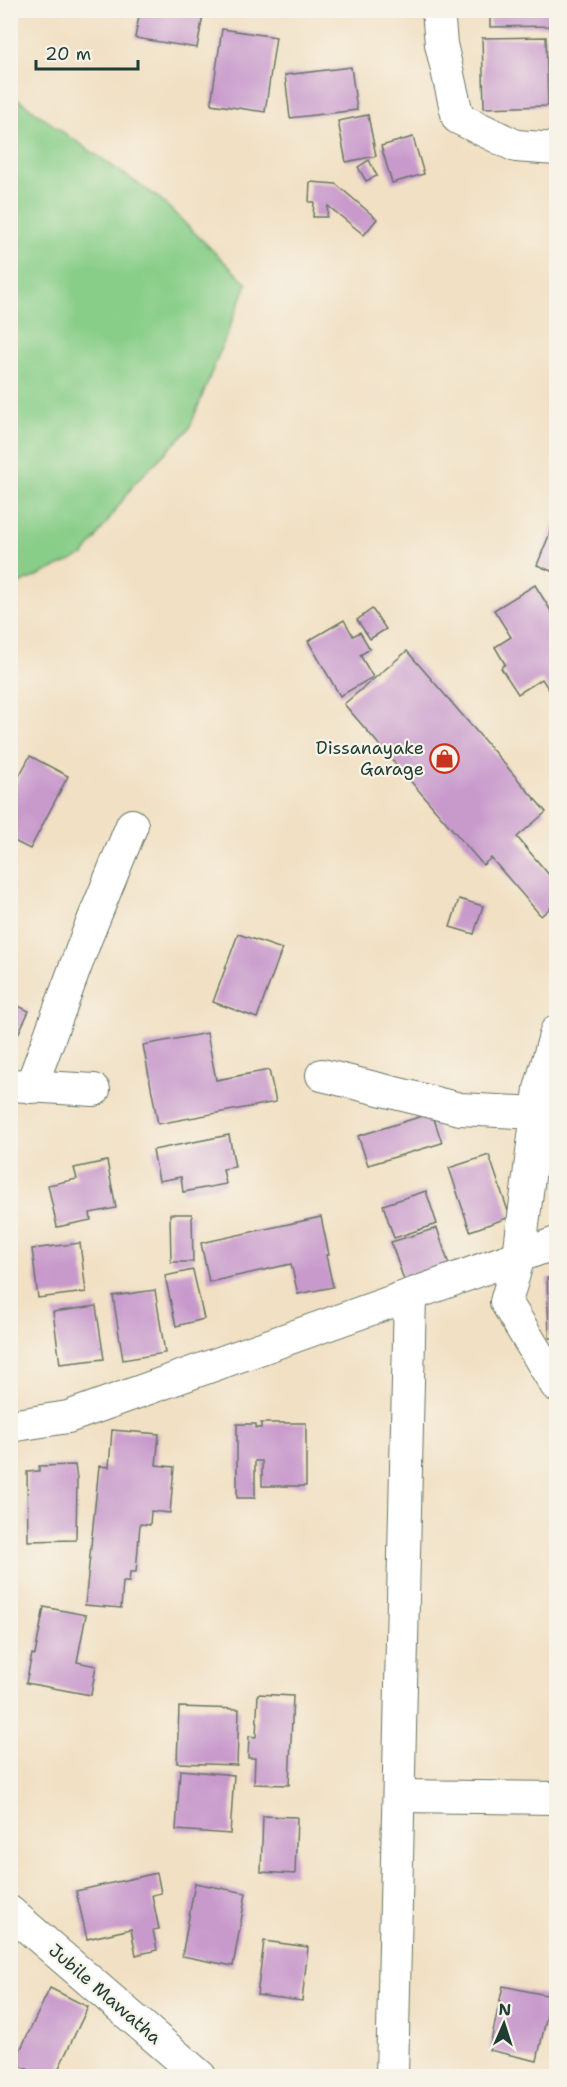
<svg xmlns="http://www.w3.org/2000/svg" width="567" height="2087" viewBox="0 0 567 2087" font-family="'Shantell Sans',sans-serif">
<rect width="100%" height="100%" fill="#f7f3e8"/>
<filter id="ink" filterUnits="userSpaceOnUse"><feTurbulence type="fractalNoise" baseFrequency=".0167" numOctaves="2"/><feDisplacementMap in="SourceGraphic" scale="12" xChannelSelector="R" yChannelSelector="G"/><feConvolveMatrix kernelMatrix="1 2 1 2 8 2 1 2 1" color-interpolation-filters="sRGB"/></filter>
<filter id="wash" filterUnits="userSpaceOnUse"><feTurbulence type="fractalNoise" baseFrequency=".008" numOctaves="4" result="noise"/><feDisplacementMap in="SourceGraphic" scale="24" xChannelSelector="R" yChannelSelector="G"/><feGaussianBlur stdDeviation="1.35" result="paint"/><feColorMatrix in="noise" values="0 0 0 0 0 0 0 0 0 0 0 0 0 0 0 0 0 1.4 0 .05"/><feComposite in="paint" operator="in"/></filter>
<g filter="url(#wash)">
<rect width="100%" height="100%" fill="#f1e0c3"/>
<!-- green -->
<path fill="#88ce88" stroke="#54865e" stroke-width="1.5" d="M10 93 60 130 159 198 247 284 189 429 134 484 84 555 19 584 10 576Z"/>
<g id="blocks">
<!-- building -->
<g fill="#c89acc">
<path d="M140 10H204L197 48 135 38Z"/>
<path d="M490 10H556V26L490 27Z"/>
<path d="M222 29 276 37 265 112 211 104Z"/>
<path d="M546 37 548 106 484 108 482 38Z"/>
<path d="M351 67 357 110 290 118 285 75Z"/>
<path d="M368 115 376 156 346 162 338 121Z"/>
<path d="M413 137 424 174 392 183 381 146Z"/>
<path d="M369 160 377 176 366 181 358 167Z"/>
<path d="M310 182 336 184 377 219 364 235 328 206 327 217H313L314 202H309Z"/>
<path d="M556 518V573L537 565Z"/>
<path d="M535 585 556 619 555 699 542 679 518 694 501 668 505 664 495 647 511 637 494 610Z"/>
<path d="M372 609 386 629 370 639 357 620Z"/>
<path d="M344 620 353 636 360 632 370 649 360 655 373 677 340 696 308 641Z"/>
<path d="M407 651 546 812 517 837 556 883V903L541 916 491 858 483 865 344 704Z"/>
<path d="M30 756 68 776 30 849 10 839V793Z"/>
<path d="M459 899 483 906 474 934 450 927Z"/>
<path d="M238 934 282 949 257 1018 213 1002Z"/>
<path d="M10 1002 29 1011 10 1051Z"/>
<path d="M207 1033 216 1080 269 1070 276 1102 158 1124 143 1045Z"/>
<path d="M432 1113 442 1143 368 1165 358 1136Z"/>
<path d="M229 1135 235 1167 223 1169 226 1184 183 1192 181 1177 159 1181 153 1150Z"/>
<path d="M489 1155 510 1217 470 1231 449 1168Z"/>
<path d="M107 1161 116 1208 90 1213 91 1220 57 1227 48 1185 77 1179 74 1168Z"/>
<path d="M426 1191 437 1224 394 1238 383 1205Z"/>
<path d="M170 1214H192L193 1262H171Z"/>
<path d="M321 1217 329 1255H326L333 1287 298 1294 291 1264 209 1282 201 1243Z"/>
<path d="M437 1228 452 1274 407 1289 391 1242Z"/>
<path d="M80 1243 86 1292 38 1298 32 1249Z"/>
<path d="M193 1270 204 1319 176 1326 165 1276Z"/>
<path d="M547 1278H556V1338H549Z"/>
<path d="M155 1290 165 1353 123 1360 113 1296Z"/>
<path d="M96 1306 104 1359 60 1364 53 1312Z"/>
<path d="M261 1423H306V1486H262V1461H255V1498H237V1424H256V1428H261Z"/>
<path d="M112 1430 159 1434 156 1465 174 1467 170 1513 151 1511 150 1525 140 1524 136 1572H130L129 1582H123L121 1608 85 1605 99 1466 109 1467Z"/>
<path d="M75 1465 77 1479 76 1540 28 1541 27 1472 39 1471V1466Z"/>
<path d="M44 1607 86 1615 77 1662 96 1666 91 1695 26 1683 32 1654 35 1655Z"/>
<path d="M258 1694 293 1696 289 1785 254 1784 255 1758H248L249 1736 256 1737Z"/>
<path d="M179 1707 239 1709 237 1765 177 1763Z"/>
<path d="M180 1770 234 1775 230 1834 176 1830Z"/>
<path d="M263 1816 297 1817 295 1874 261 1872Z"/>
<path d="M157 1873 161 1893 152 1895 159 1929 153 1930 157 1950 136 1955 131 1929 87 1939 76 1891Z"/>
<path d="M195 1883 246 1893 233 1966 182 1956Z"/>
<path d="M264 1941 308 1947 302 2001 257 1995Z"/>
<path d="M503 1986 551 1996 537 2061 489 2050Z"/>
<path d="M50 1988 88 2007 55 2076H42L14 2063Z"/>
</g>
</g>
</g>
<g filter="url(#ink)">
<use href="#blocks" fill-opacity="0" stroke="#687666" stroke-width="1.5"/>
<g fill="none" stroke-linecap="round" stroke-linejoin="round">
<defs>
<g id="minor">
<path d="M438 10 441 44 458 118 516 146 556 149"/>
<path d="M556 1032 540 1089 519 1256 506 1302 556 1385"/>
<path d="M322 1075 460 1109 537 1113"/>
<path d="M11 1085 94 1090"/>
<path d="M31 1087 86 938 132 825"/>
<path d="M10 1426 68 1417 556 1243"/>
<path d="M399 1796 556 1798"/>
<path d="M10 1912 200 2076"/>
<path d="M392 2076 410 1295"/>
</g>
</defs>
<!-- minor casing -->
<use href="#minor" stroke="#687666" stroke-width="34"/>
<!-- minor -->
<use href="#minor" stroke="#fff" stroke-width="32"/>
</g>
</g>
<!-- icons -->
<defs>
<symbol id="shop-ring" viewBox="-11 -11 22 22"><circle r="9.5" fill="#f7f3e8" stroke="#c8321e" stroke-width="1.5"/><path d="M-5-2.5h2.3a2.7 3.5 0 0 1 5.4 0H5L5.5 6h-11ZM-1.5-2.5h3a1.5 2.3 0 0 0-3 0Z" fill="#c8321e"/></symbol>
</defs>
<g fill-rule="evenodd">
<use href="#shop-ring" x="428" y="742" width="33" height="33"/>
</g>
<g text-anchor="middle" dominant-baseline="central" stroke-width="4.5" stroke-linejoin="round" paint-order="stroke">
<!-- poi labels -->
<g font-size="18" fill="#1f3d34" stroke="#f7f3e8" text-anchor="end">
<text x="424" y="748">Dissanayake<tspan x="424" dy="21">Garage</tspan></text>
</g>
<!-- street labels -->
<g font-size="18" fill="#1f3d34" stroke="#f7f3e8">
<text transform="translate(105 1994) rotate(41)">Jubile Mawatha</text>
</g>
</g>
<!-- margin -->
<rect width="567" height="2087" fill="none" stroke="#f7f3e8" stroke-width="36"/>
<!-- north arrow -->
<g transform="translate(504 2024) rotate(3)" stroke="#f7f3e8" stroke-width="4.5" paint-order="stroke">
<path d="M0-4.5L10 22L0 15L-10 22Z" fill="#1f3d34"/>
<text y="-9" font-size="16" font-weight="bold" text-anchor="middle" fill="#1f3d34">N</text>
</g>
<!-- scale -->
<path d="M36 60v9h102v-9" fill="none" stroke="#1f3d34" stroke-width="3"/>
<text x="45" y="60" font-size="18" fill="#1f3d34" stroke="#f7f3e8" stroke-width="4.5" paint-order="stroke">20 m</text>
</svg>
